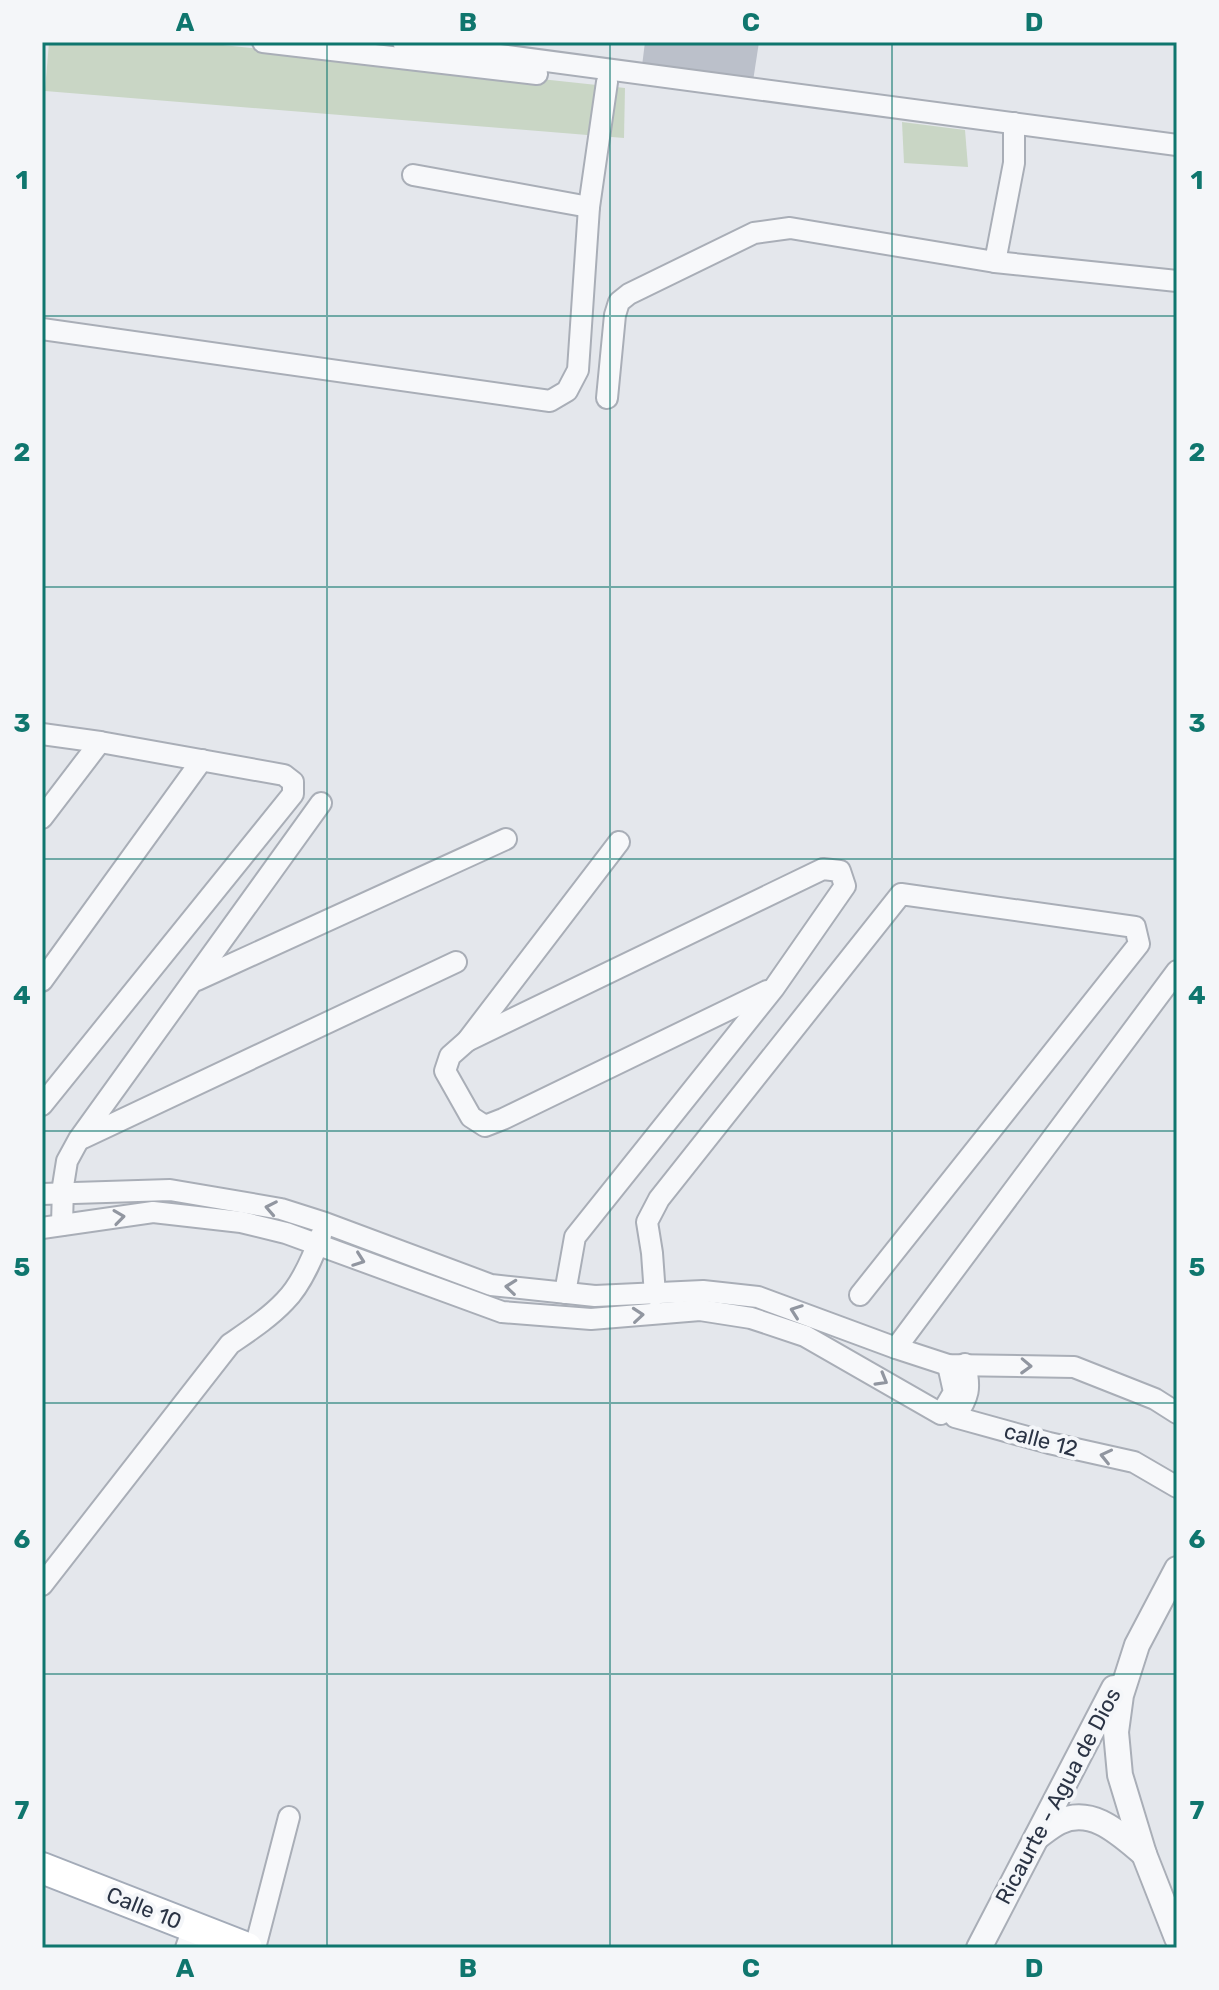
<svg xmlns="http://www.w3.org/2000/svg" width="1219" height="1990" viewBox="0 0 1219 1990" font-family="Rubik,sans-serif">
<rect width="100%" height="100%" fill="#e4e7ec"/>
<!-- green -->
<g fill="#c9d6c5">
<path d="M49 42H194L625 88 624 138 45 91Z"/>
<path d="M902 122 965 130 968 167 904 163Z"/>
</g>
<!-- building -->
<path fill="#bbc0ca" d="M645 42H759L753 81 642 66Z"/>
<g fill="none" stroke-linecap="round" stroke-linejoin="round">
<defs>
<g id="minor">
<path d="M263 42 537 74"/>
<path d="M403 42 1177 145"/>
<path d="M413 175 589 207"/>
<path d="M995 262 1177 281"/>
<path d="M42 329 550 401 567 391 578 370 589 207 607 82"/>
<path d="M607 398 615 315 619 302 629 294 754 233 790 228 995 262 1014 163V123"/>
<path d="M42 734 100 742 284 775 293 782V794L42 1105"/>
<path d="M42 818 100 742"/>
<path d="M619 842 467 1041 450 1056 445 1071 471 1117 485 1126 503 1119 767 991"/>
<path d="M197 980 506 839"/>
<path d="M42 981 202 760"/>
<path d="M467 1041 823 869 840 871 845 886 774 988 575 1237 565 1293"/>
<path d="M83 1138 456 962"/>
<path d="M42 1194 170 1190 281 1209 325 1223 491 1285 595 1296 703 1291 758 1297 896 1348 948 1365 1074 1367 1155 1399 1177 1413"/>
<path d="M62 1225 63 1186 67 1161 79 1139 321 803"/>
<path d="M42 1228 153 1212 241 1222 286 1233 502 1312 591 1319 700 1310 751 1318 805 1336 941 1414 954 1392 948 1365"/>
<path d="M655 1295 652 1253 647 1222 659 1199 901 894 1135 927 1139 944 860 1295"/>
<path d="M896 1348 1177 971"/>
<path d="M965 1364C971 1388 969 1397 955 1417L1049 1443 1134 1462 1177 1487"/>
<path d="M42 1585 230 1344C249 1331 269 1318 285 1301 302 1284 313 1257 321 1235"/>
<path d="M186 1948 193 1928"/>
<path d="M255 1948 289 1817"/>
</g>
<g id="tertiary">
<path d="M1177 1569 1137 1645 1121 1695 1116 1732 1120 1775 1144 1854 1177 1938"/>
<path d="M1037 1837C1044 1832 1051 1826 1059 1822 1092 1806 1120 1834 1144 1854"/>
<path d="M979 1948 1114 1688"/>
</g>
<path id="primary" d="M42 1868 247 1948"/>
</defs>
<!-- minor casing -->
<use href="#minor" stroke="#a9aeb7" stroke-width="24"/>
<!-- tertiary casing -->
<use href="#tertiary" stroke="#a9aeb7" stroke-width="28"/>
<!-- primary casing -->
<use href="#primary" stroke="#a3abb8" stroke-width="34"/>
<!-- minor -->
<use href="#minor" stroke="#f7f8fa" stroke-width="20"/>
<!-- tertiary -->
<use href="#tertiary" stroke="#f7f8fa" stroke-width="24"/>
<!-- primary -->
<use href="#primary" stroke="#fff" stroke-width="30"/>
</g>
<!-- one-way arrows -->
<defs><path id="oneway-chevron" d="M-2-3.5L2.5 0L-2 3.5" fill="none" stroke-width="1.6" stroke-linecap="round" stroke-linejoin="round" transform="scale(2)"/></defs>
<g stroke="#9196a0">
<use href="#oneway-chevron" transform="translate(271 1208) rotate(-169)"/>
<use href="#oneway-chevron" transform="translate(119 1217) rotate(-8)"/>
<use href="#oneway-chevron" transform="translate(359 1260) rotate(20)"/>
<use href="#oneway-chevron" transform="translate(511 1287) rotate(-174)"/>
<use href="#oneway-chevron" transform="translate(796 1311) rotate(-160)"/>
<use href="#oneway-chevron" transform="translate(638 1315) rotate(-5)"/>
<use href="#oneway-chevron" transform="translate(1026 1366) rotate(2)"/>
<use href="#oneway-chevron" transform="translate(882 1380) rotate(30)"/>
<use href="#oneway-chevron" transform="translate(1106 1456) rotate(-167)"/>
</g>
<!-- grid -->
<path fill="none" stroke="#0f766e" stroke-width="2" stroke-opacity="0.55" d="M327 42V1948M610 42V1948M892 42V1948M42 316H1177M42 587H1177M42 859H1177M42 1131H1177M42 1403H1177M42 1674H1177"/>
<g text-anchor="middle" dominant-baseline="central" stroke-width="8" stroke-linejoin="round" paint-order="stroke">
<!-- street labels -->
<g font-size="22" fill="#2b3445" stroke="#f4f6f9">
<text transform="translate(1041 1440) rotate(15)">calle 12</text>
<text transform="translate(1058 1796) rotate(-62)">Ricaurte - Agua de Dios</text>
<text transform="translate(144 1908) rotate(22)">Calle 10</text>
</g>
</g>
<!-- border -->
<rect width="1219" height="1990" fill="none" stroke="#f4f6f9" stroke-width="88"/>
<rect x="44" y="44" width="1131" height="1902" fill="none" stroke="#0f766e" stroke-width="3"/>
<g font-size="26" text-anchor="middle" font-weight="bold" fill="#0f766e">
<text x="185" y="31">A</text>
<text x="468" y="31">B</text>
<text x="751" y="31">C</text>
<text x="1034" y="31">D</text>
<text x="22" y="189">1</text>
<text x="1197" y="189">1</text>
<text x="22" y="461">2</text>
<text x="1197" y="461">2</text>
<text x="22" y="732">3</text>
<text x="1197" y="732">3</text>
<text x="22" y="1004">4</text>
<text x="1197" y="1004">4</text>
<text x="22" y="1276">5</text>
<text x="1197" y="1276">5</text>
<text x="22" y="1548">6</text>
<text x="1197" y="1548">6</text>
<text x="22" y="1819">7</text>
<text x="1197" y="1819">7</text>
<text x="185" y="1977">A</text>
<text x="468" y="1977">B</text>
<text x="751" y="1977">C</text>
<text x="1034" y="1977">D</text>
</g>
</svg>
